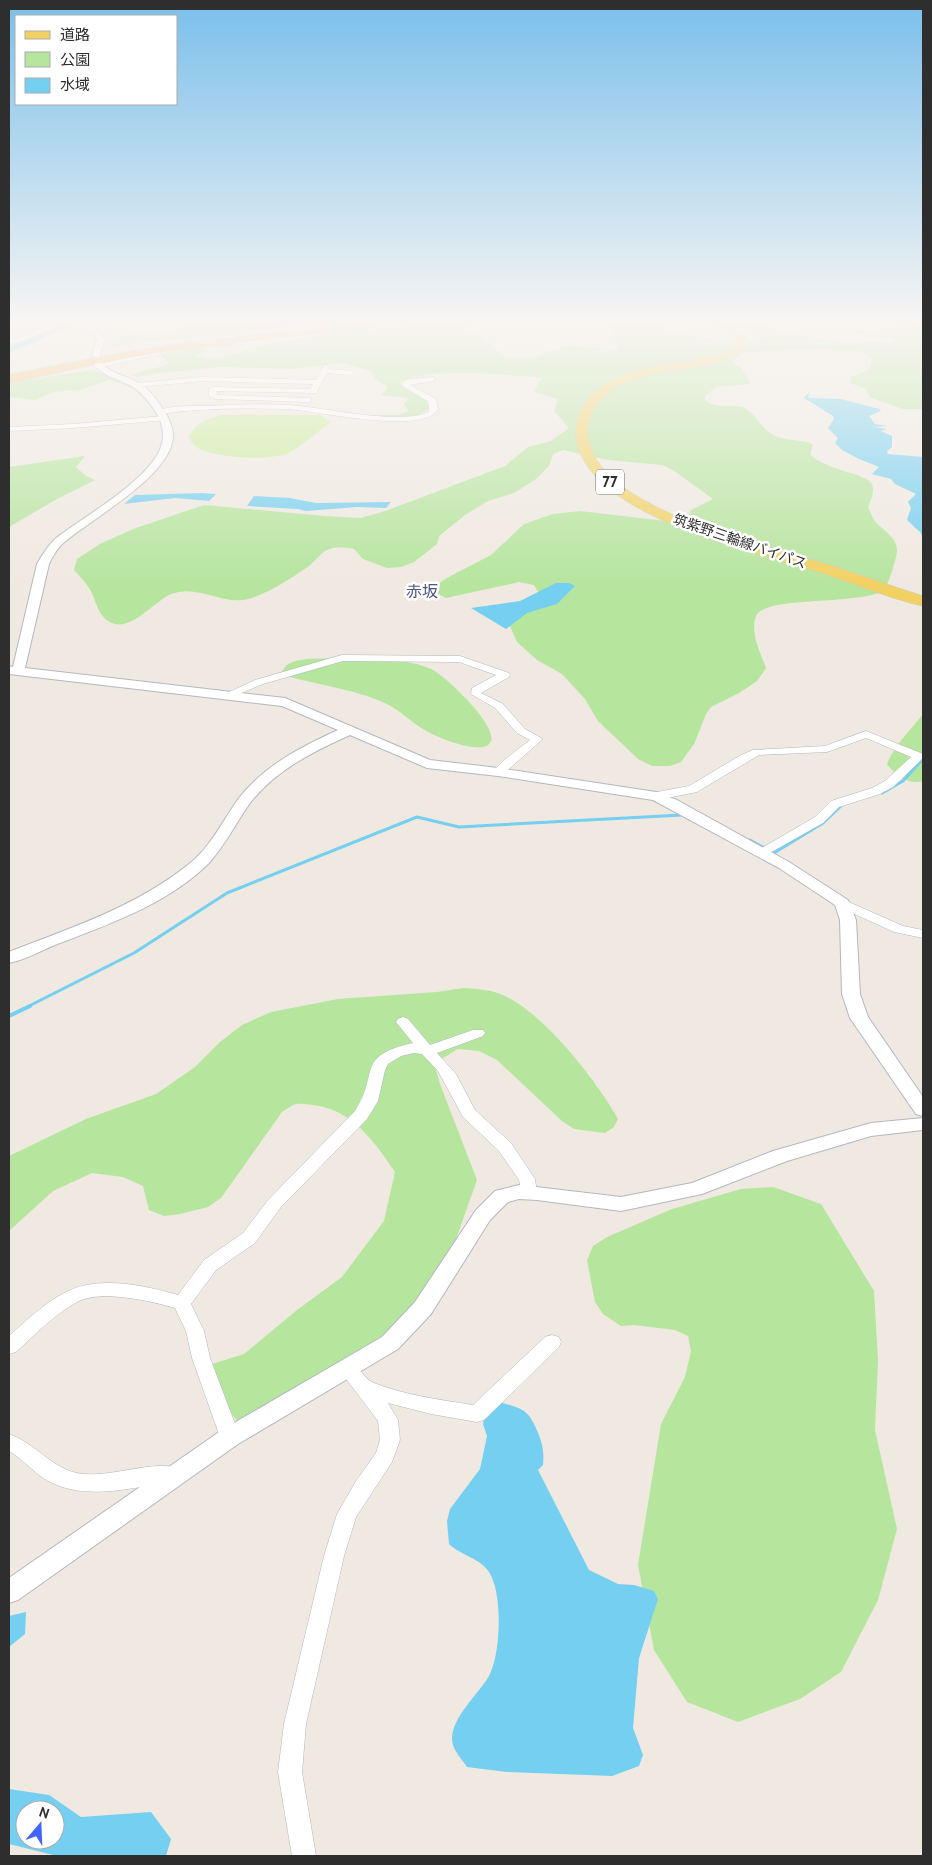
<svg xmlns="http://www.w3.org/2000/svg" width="932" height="1865" viewBox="0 0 932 1865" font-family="Cabin,'Noto Sans JP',sans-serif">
<rect width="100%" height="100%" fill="#efe9e1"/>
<!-- green -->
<g fill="#b6e59e">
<path d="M192 325H297L116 346 106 345 108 339 130 334 119 330 121 329 145 333Z"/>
<path d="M422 325H468L467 328 485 339 504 357 533 358 566 345 618 350 615 335 609 325H660C670 336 750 346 762 337L760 333 738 327 706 325H761L804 336 836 341 889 343 897 340 852 333 860 330 923 325V409H902L870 397 865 388 849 383 851 377 869 370 872 360 868 355 862 352 805 349 742 353 734 360 733 363 740 367 750 382 749 384 716 387 705 396V400C716 409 728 404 742 407 751 409 760 425 769 432 780 441 797 439 810 443L813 445 810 454C822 469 868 474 872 484 875 491 871 500 868 507 870 511 872 517 875 521 882 530 897 537 897 550 897 557 888 586 884 590 860 606 765 595 756 616 750 632 760 652 766 668L757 681 739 693 711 707 706 714 694 744 681 762 670 766H652L638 759 598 721 585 699 562 674 537 660 517 642 509 624 538 592 534 585 519 582 446 598 433 591 435 586 447 578 491 555 524 524 553 514 580 511 675 522 688 518 691 510 713 499 673 470 662 465 608 460 563 450 553 454 549 466 536 479 514 493 488 501 465 515 439 536 437 544 414 562 401 567 387 568 363 559 354 549C346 547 335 546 327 550 321 553 316 560 310 565 294 577 263 597 243 600 218 603 195 583 169 595 153 603 129 633 110 622 96 614 97 600 89 588 85 581 79 576 74 570L77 559 100 544 133 529 204 505 325 516 361 518 385 511 505 466 528 447 551 441 569 428 554 411 558 399 534 392 542 378C515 375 417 366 399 384L426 400 429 409C411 422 383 417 362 415H398L409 411 404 405 408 398 381 395 388 387 374 378 371 371 343 363 292 369 221 367 152 374 137 377 131 375 169 364 167 360 157 355 198 348 209 350 195 357 217 358 285 340 364 330Z"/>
<path d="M91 370 120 379 133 388 109 380 80 390 53 392 35 400 9 397 11 393 9 391V383Z"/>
<path d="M85 456 76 467 86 476 95 480 57 499 9 527V467Z"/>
<path d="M307 659C342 658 399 655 431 669 447 676 527 752 473 747 457 745 433 736 420 727 409 720 400 711 389 705 362 691 320 685 290 677L282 672C287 661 296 661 307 659Z"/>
<path d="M923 714V781C908 785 896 776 887 764 895 744 910 731 923 714Z"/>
<path d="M464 988C479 989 492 990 505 996 545 1015 597 1081 618 1119L614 1127 605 1133 574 1129 562 1121 497 1060 479 1051 458 1049 443 1058 436 1070 440 1084 477 1180 456 1239 418 1302 395 1329 238 1422 224 1404C224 1391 216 1377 212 1364L244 1354 297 1310 342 1277 384 1221 395 1172C376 1144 354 1112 319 1106 312 1105 302 1103 296 1104 291 1105 286 1110 282 1112L221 1198 208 1207 180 1214 164 1216 149 1210 143 1186 123 1177 92 1173 53 1191 9 1231V1156L86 1119 156 1094 195 1067 220 1042 242 1025 271 1012 338 999 437 992Z"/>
<path d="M773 1187 821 1204 874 1291 878 1360 875 1430 897 1529 878 1600 841 1672 800 1699 738 1722 687 1702 654 1650 638 1565 661 1424 685 1377 691 1351 688 1336 675 1330 634 1325 621 1326 603 1314 595 1302 587 1260 593 1246 607 1237 672 1209 741 1189Z"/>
</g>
<!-- pitch -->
<path fill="#c9ec9a" d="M220 415H320L331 422C318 431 305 444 290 452 272 462 213 458 196 447 192 444 191 441 189 438 194 423 207 420 220 415Z"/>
<!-- water -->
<g fill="#75cff0" fill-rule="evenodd">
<path d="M810 391 808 397 810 398 841 399 879 409 881 411 869 416 875 424 888 426 874 427 887 429 881 431 892 436V447L887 451 888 454 923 457V539L921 533 907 520 911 508 908 502 916 494 895 484 891 479 872 474 879 467 859 459 842 450 835 443 838 438 828 428 834 419 833 416 804 398Z"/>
<path d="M202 493 216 494 209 501 175 498 124 504 135 495Z"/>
<path d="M254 496 290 498 316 503 391 502 386 508 357 507 306 511 298 509 247 506Z"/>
<path d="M556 583H569L575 586 557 604 527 613 506 629 471 608 520 601Z"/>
<path d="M496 1401C521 1409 528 1407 538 1433 543 1445 544 1452 543 1465L538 1470 589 1570 618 1584 634 1585 654 1591 658 1599 639 1658 633 1728 643 1755 639 1766 612 1776 507 1772 467 1767C463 1761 455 1752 453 1745 446 1722 479 1694 489 1676 501 1654 503 1593 489 1572 480 1558 460 1555 449 1544L447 1521 450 1509 480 1469 487 1436 483 1424 485 1415Z"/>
<path d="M26 1612 25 1634 9 1647V1616Z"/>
<path d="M9 1789 49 1795 81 1817 151 1812 171 1839 166 1856H57L9 1844ZM25 1810H55V1840H25Z"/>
</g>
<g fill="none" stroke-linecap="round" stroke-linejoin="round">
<!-- stream-far1 -->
<g stroke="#75cff0" stroke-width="3">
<path d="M882 793 903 781 923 759"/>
<path d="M750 840 774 853 823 823 842 805"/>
<path d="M27 1007 134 953 227 893 417 817 459 827 682 815"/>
</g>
<!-- stream -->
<path stroke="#75cff0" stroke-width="4" d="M9 1016 30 1006"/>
<!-- river -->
<path fill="#75cff0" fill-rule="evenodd" d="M61 325H73L9 353V346Z"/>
<defs>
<g id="minor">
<path d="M53 325H61L19 342 9 343V339H16Z"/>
<path d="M370 325H399L396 327 362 329 359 327Z"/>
<path d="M336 330 338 331V333L236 345 233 343 236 341Z"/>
<path d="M170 348 173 350 172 351 97 368 93 366Z"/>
<path d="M324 365H330L329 369 350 371 354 373 350 375 327 373 316 393H313L217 391V395L311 398V402H308L216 399 209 396V389L213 387 310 389 313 384 204 381 136 387 132 385 136 383 204 377 316 380Z"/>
<path d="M431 377H434V381L410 385 436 399 438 409C424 436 314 410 286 409 244 408 201 408 160 414L156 412C166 405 192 406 205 406 232 405 261 403 289 405 323 407 400 426 429 412V402L401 385 405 380Z"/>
<path d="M164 416 168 418 167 420 73 428 9 431V427L73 424Z"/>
<path d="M342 655 460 656 509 673 510 675 509 677 481 693 503 704 525 729 543 739 502 775H494L492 772 503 761 530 740 517 733 495 708 471 694 472 688 496 675 459 662 343 661 263 684 234 696 230 697 225 694 255 680Z"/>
<path d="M866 731 923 754V758L893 787 880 794 839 807 823 823 766 855H756L755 852 815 817 831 801 872 788 885 781 911 757 866 738 827 752 759 755 697 792 656 800 650 796 652 793 689 786 741 755 753 750 825 746Z"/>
<path d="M842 899 903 926 923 930V938L894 932 837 906 835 903 837 900Z"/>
<path d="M403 1017 408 1019 430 1045 473 1030H483L485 1033 483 1036 437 1053 456 1074 475 1110 511 1143 535 1179 537 1193 535 1197 529 1199 523 1197 519 1180 499 1151 463 1117 438 1071 422 1054 414 1053 401 1056 388 1064 385 1070 378 1101 367 1119 281 1207 255 1243 216 1270 191 1304 204 1331 210 1358 240 1437 237 1443 230 1445 223 1443 220 1437 192 1358 186 1331 175 1308C151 1301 103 1290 79 1301 55 1313 35 1335 16 1352L9 1354V1336C26 1321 43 1304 64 1293 97 1275 143 1285 178 1295L204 1260 243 1233 269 1199 355 1111C380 1074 354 1056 413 1043L396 1022 398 1019Z"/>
<path d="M552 1335 559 1337 561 1342 559 1347 484 1420 477 1422 431 1414 388 1403 398 1420 400 1440 392 1462 356 1517 344 1556 306 1724 302 1772 316 1856H292L278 1772 284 1724 324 1556 337 1514 356 1481 376 1453 380 1440 378 1421 338 1368 340 1363C359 1357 360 1378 374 1383 404 1395 441 1400 473 1405L545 1337Z"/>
<path d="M9 1434C36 1443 53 1471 83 1474 115 1477 154 1459 182 1469L185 1475 182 1481 175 1484 169 1482C130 1488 86 1501 48 1481 34 1473 23 1459 9 1451Z"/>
</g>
<g id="tertiary">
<path d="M82 325C93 324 99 330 105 340L99 358 92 356 97 340 94 334Z"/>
<path d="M94 361H100C109 374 126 375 139 383 149 389 156 398 162 408 168 416 173 426 173 436 172 477 88 520 61 545 56 551 52 557 49 564L25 668 285 698 430 760 498 768 656 792 677 800 789 862 848 900 856 920 860 994 868 1017 923 1097V1116L916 1114 850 1018 842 994 840 920 835 905 779 868 653 800 498 776 427 768 350 735C312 752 276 770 250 803 236 823 225 845 209 863 168 904 107 925 55 945 40 951 25 960 9 963V952C70 928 136 907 189 864 211 847 223 820 239 798 265 765 301 747 338 730L282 706 9 674V666L13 667 37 564C42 555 48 546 55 539 82 517 163 474 163 436 163 427 160 418 155 411 148 400 140 390 128 384 115 378 102 376 93 363Z"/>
<path d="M923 1118V1130L871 1136 787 1161 702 1194 621 1211 537 1200 519 1199 508 1202 490 1220 431 1314 398 1349 238 1444 18 1600 9 1603V1578L222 1430 382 1337 415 1302 476 1210 495 1191 519 1185 621 1197 692 1183 773 1151 871 1123Z"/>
</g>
<path id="primary" d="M717 325C731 323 739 328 748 339 745 344 742 351 737 354 697 378 631 362 599 402 590 412 586 428 589 441 603 511 766 546 826 564 858 574 891 586 923 596V606C887 598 851 582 815 571 752 551 594 517 577 443 573 428 579 409 590 397 616 368 662 366 698 359 708 357 722 355 731 349 733 347 736 342 737 339L730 332Z"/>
<path id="trunk" d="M350 325H381L376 328 176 350 110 361 9 383V375L110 355 176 344Z"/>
</defs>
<!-- minor casing -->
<use href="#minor" stroke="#b4b7c1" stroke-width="1"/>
<!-- tertiary casing -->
<use href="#tertiary" stroke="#b4b7c1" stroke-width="2"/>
<!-- primary casing -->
<use href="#primary" stroke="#c9c9c9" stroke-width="1"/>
<!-- trunk casing -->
<use href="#trunk" stroke="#c9c9c9" stroke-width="2"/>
<!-- minor -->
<use href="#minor" fill="#fff" fill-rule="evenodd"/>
<!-- tertiary -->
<use href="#tertiary" fill="#fff" fill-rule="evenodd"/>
<!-- primary -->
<use href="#primary" fill="#f2d163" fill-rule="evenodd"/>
<!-- trunk -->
<use href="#trunk" fill="#f8ba60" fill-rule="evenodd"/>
</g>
<!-- sky -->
<linearGradient id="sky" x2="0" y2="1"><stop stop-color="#7abfeb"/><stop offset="0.55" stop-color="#f8f5f2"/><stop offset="1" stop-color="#f8f5f2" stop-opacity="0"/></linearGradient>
<rect width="932" height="586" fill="url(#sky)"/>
<g text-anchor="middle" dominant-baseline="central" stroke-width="5" stroke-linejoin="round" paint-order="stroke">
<!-- far-street labels -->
<g font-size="14" fill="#2e2e2e" stroke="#fff">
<text transform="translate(740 541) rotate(19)">筑紫野三輪線バイパス</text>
</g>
<!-- shield labels -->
<rect fill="#fff" stroke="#6d6d6d" stroke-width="1" x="596" y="469.5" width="28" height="25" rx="4"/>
<g font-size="15" font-weight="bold" fill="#2e2e2e">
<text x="610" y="482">77</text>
</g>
<!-- far-quarter labels -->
<g font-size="16" fill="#4d5680" stroke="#fff">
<text x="422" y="591">赤坂</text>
</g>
</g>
<!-- border -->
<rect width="932" height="1865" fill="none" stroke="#2e2e2e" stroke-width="20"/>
<!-- legend -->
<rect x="15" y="15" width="162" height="90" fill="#ffffff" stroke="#ababab"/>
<rect x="25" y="31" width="25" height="8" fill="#f2d163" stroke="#ababab"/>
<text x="60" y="40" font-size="15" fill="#2e2e2e">道路</text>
<rect x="25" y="52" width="25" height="15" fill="#b6e59e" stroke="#ababab"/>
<text x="60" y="65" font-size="15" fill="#2e2e2e">公園</text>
<rect x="25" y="78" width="25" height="15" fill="#75cff0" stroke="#ababab"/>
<text x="60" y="90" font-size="15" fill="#2e2e2e">水域</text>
<!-- north arrow -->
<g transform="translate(40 1825) rotate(19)"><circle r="24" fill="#ffffff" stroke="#ababab"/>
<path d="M0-4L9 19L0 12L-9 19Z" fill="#4264fb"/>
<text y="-8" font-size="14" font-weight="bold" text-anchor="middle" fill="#2e2e2e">N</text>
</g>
</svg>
